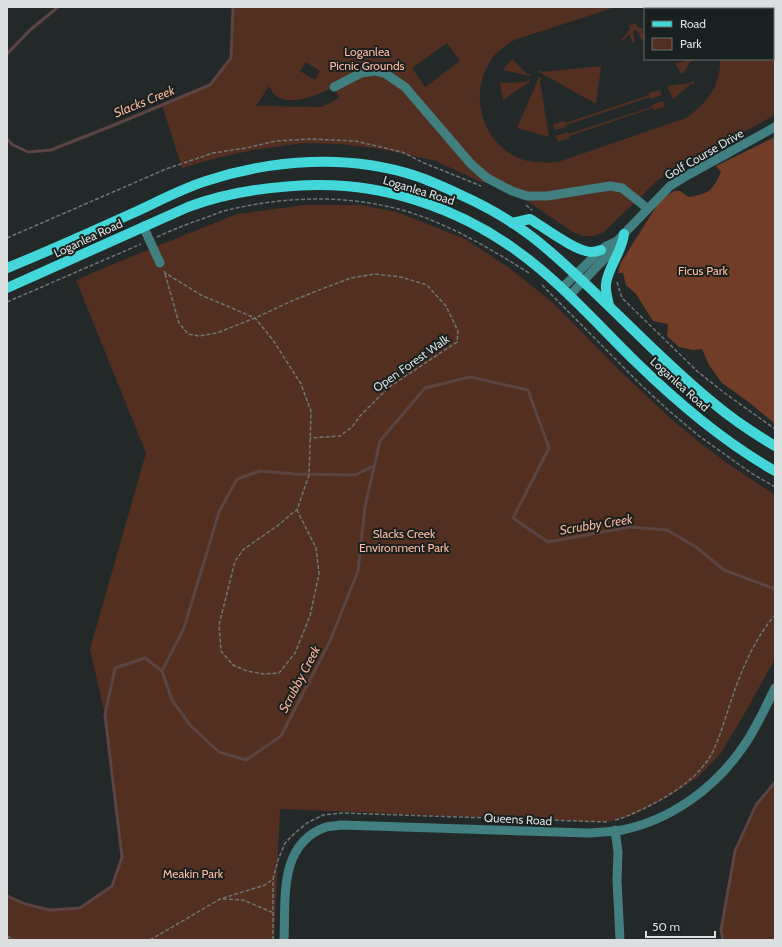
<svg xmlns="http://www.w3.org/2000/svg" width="782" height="947" viewBox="0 0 782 947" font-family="Cabin,sans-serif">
<rect width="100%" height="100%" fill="#232929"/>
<!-- green -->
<g fill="#522f20" fill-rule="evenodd">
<path d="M234 7H616L514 40C507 45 500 50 494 56 467 90 480 143 521 159 533 163 545 163 558 162L686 118C707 104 721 85 720 59H773V9H693L691 7H775V115L686 163 658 180 604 232 594 236H582L571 231 519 195 494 184 481 182 436 161 381 149 340 144 304 143 253 150 217 158 182 168 162 105 210 85 231 58 233 9ZM447 43 460 61 425 87 412 68ZM306 62 320 71 315 80 300 71ZM269 86C271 89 273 94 276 96 292 107 319 94 334 87L339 98 322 107 256 106Z"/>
<path d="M636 23 637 27 645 29V31L642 30 644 39 641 40 639 33 636 30 633 32 635 43H633L629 34 623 41 621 40 630 29 629 25Z"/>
<path d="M512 59 527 74H530V76L503 70Z"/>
<path d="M686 59H694V61L690 62 683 74 680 72 675 63 683 62Z"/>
<path d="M601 66 596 104 541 73 537 72 539 70 541 72Z"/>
<path d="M540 77 541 78 540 81 549 137 517 128 538 80V78Z"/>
<path d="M529 80 530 83H528L503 100 500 83 527 82Z"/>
<path d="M692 81H694L693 84H691L673 99 667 86 691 83Z"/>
<path d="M660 90 662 95 651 99 650 97 566 125V127L555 130 553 124 564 121 565 123 649 95V93Z"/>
<path d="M663 101 665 107 654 110 653 108 569 136V138L558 142 556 136 567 132 568 134 652 107V105Z"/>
<path d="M304 205H360L397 212 465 239 508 267 552 302 619 370 670 418 700 443 727 463 775 495V659L742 718 720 754 698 777 669 796 633 815 607 822 280 809 274 940H7V896L25 904 50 910 80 908 112 886 122 857 105 715 90 649 146 453 76 280 123 260 237 214Z"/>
<path d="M775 782V940H723L721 930 735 851 756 805Z"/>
</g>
<!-- forest -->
<path fill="#723d26" d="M775 137V424L750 403 722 383 709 365 702 349 693 350 679 347 667 336 668 324 653 321 636 294 626 285 623 273H618L620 264 661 199 674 191H680L689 197C709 194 713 190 721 172L716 166Z"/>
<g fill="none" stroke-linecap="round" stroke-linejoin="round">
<!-- stream -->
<g stroke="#5c4443" stroke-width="3">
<path d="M7 54 30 30 58 7"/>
<path d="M7 139 13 145 28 152 51 150 114 125 210 85 231 58 233 9 234 7"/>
<path d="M162 671 184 628 219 512 237 479 260 471 295 474 355 475 374 466"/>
<path d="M7 896 25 904 50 910 80 908 112 886 122 857 105 715 115 668 145 658 162 671 172 700 190 725 219 752 246 760 281 736 330 641 358 571 365 507 380 441 425 388 470 377 528 390 549 448 513 518 548 542 630 527 667 530 696 547 724 570 775 589"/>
<path d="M723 940 721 930 735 851 756 805 775 782"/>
</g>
<!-- path -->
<g stroke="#707575" stroke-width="1.5" stroke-dasharray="4 2" stroke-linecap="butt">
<path d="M526 205 532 210"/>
<path d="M157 237C172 230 187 224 202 219 211 216 219 212 228 210 293 194 368 194 431 220 466 234 497 253 529 273"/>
<path d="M7 238 166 169 213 153 246 148 276 141 311 139 355 141 402 152 424 163 481 186"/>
<path d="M164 271 165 273 201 295 255 318 273 340 301 384 311 411 310 445 309 475 297 510 291 514 280 524 244 549 235 561 219 625 221 651 233 665 247 671 264 674 279 673 295 653 310 616 319 574 316 548 297 510"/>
<path d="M165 274 179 323 188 334 199 336 217 333 255 318 294 300 327 287 351 278 375 274 401 277 427 285 446 306 458 331 457 342 389 387 360 416 352 427 340 436 310 438"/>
<path d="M617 282 622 298 698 372 726 394 775 429"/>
<path d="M542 285 641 385 667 409 699 436 751 473 775 487"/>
<path d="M7 302 141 244"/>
<path d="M615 820C625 818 633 813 643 809 670 796 703 776 715 747 720 735 724 722 728 710 739 676 752 642 775 615"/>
<path d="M223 899 243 900 274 913"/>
<path d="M7 936 14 940"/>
<path d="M150 940 220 899 265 885 273 879 278 860 285 843 295 833 307 823 323 815 342 813 607 822"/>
<path d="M273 940V879"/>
</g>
<!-- minor -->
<g stroke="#417f80" stroke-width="9">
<path d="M334 87 361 73 375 71 386 74 405 87 471 164 487 178 512 191 527 196H547L610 186 622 188 647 208"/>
<path d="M143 226 160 263"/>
<path d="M562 288 601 250 606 246 617 241 670 186 688 175 775 127"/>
<path d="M569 296 610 253 617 241"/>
<path d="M615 830 618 852 617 880 620 940"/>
<path d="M284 940C286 899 278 844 326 827 330 826 336 826 341 825L589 833C600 832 611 832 622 830 671 820 715 788 743 747 756 729 765 708 775 688"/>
</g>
<!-- major -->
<g stroke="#44d7d9" stroke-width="10">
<path d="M512 223 530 219C545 228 575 251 591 252 594 252 598 251 601 250"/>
<path d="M7 268C49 251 91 232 133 213 157 202 181 189 206 181 273 159 349 154 416 176 431 181 446 188 461 195 492 209 522 227 547 249 606 299 657 358 717 406 735 421 755 434 775 446"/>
<path d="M7 288 188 207C228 192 273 186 316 185 386 184 456 208 513 248 560 281 597 324 637 363 679 404 724 442 775 471"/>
<path d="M609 306C608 299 605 291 606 284 608 267 622 252 624 234"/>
</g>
</g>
<g text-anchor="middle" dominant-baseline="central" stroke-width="4" stroke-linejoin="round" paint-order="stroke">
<!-- park labels -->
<g font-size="12" fill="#ffb99d" stroke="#192020">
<text x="367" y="51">Loganlea<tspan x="367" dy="14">Picnic Grounds</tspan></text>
<text x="703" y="270">Ficus Park</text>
<text x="404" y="533">Slacks Creek<tspan x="404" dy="14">Environment Park</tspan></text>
<text x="193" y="873">Meakin Park</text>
</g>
<!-- street labels -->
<g font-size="12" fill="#dbdfdf" stroke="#192020">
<text transform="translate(704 154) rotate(-30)">Golf Course Drive</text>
<text transform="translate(419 190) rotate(17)">Loganlea Road</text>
<text transform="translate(88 238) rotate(-25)">Loganlea Road</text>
<text transform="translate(411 363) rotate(-35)">Open Forest Walk</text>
<text transform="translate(680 384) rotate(42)">Loganlea Road</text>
<text transform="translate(518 819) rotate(3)">Queens Road</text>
</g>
<!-- water labels -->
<g font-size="13" font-style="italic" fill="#f5b093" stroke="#192020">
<text transform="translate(144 101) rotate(-22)">Slacks Creek</text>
<text transform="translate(596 524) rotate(-9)">Scrubby Creek</text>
<text transform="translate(299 679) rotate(-62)">Scrubby Creek</text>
</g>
</g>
<!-- border -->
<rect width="782" height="947" fill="none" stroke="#dbdfdf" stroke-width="16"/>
<!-- legend -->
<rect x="644" y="8" width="130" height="52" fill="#192020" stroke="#676c6c"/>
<rect x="652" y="21" width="20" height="6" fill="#44d7d9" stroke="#676c6c"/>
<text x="680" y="28" font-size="12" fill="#dbdfdf">Road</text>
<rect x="652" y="38" width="20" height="12" fill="#522f20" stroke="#676c6c"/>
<text x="680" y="48" font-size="12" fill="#dbdfdf">Park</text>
<!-- scale -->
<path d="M646 931v6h69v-6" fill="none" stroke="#dbdfdf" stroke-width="2"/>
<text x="652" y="931" font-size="12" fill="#dbdfdf" stroke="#192020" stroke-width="3" paint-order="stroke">50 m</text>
</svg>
